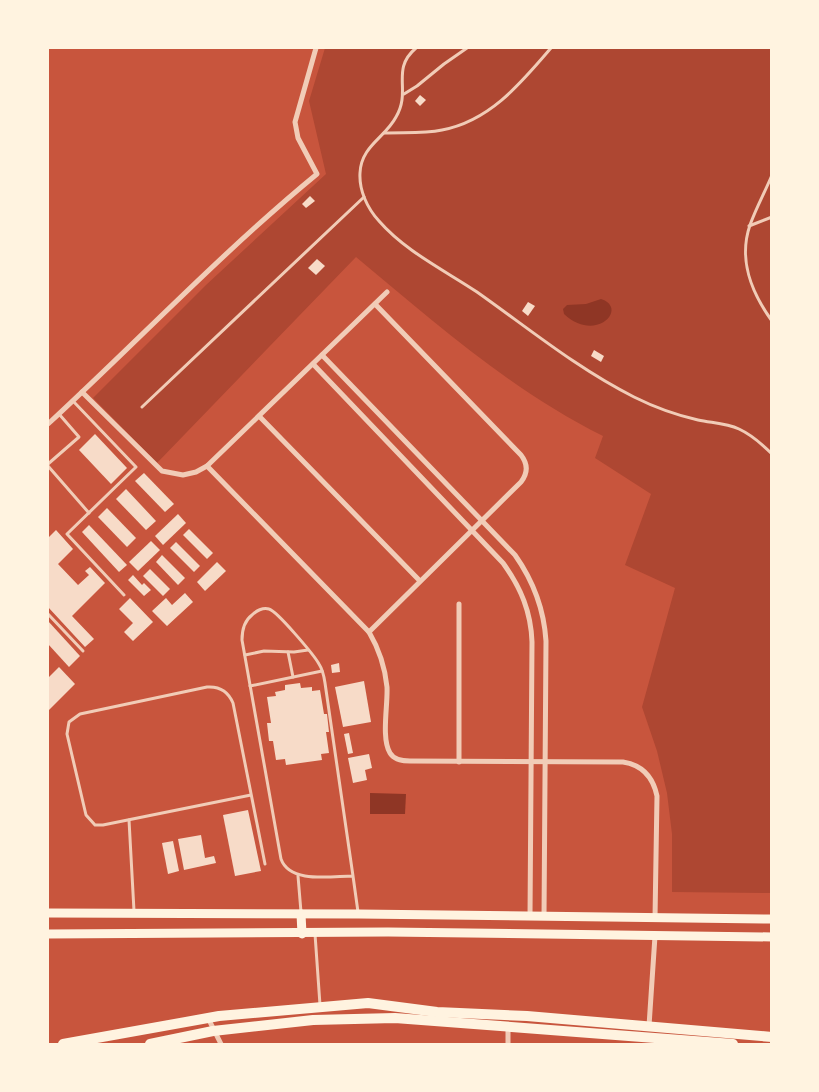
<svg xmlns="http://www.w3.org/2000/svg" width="819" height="1092" viewBox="0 0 819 1092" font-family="'Fira Sans Condensed',sans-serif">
<rect width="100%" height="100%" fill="#c8553d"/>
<!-- green -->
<path fill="#ae4732" d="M325 48H771V893L672 892V834L667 793 657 751 642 707 675 588 625 565 651 494 595 458 603 436C512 391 434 322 356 257L157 463 93 398 206 285 326 174 309 101Z"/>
<!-- water -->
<g fill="#8f3625">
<path d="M601 299C629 308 596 344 564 314L563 309 567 305 586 304Z"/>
<path d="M370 793 406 794 405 814H370Z"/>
</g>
<!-- building -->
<g fill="#f7dbc8">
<path d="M420 95 426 100 420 106 415 101Z"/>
<path d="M310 196 315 201 306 208 302 204Z"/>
<path d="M317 259 325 266 316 275 308 268Z"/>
<path d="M528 302 535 306 528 316 522 311Z"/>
<path d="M594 350 604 356 601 362 591 356Z"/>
<path d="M95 434 127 468 111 484 79 450Z"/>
<path d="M144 473 174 504 165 512 135 481Z"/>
<path d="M126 489 156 521 146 530 116 499Z"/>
<path d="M107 508 136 538 127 547 98 517Z"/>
<path d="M178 514 186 523 163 545 155 536Z"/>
<path d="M89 525 127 565 119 572 82 532Z"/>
<path d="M189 529 213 553 207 559 183 535Z"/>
<path d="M56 530 73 549 58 564 78 585 89 575 85 571 90 567 105 583 72 616 94 639 85 647 48 607V538Z"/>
<path d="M151 541 160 550 138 571 129 562Z"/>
<path d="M176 542 200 566 194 572 170 548Z"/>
<path d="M162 555 185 578 178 585 156 562Z"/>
<path d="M217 562 226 571 205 591 197 582Z"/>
<path d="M150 569 170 589 163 596 143 576Z"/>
<path d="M133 575 142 585 144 583 151 590 144 596 128 580Z"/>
<path d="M185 593 193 602 167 626 152 611 166 598 172 605Z"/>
<path d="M130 598 153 622 133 641 124 632 133 623 119 609Z"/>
<path d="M48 621 80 656 69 667 48 644Z"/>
<path d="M339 663 340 672 332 673 331 665Z"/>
<path d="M59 667 75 684 48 711V678Z"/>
<path d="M364 681 371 722 343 727 335 687Z"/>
<path d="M300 683 301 688 312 687V691L320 690 324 714H327L329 732H326L329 753 321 754 322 760 286 765 285 759 276 760 273 741H269L267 723H271L267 697 276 696 275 692 285 690V685Z"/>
<path d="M349 733 353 753 348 754 344 734Z"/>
<path d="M369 754 372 768 365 770 367 780 353 783 348 758Z"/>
<path d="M248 810 261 871 235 876 223 815Z"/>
<path d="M201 835 205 858 214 856 216 863 184 870 178 839Z"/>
<path d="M173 841 179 871 168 874 162 843Z"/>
</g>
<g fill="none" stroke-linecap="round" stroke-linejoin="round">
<!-- service -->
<g stroke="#f1ccb7" stroke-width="3">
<path d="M416 48C390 70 412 90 396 117 385 138 361 146 360 173 359 190 367 208 379 221 405 251 444 270 477 292 528 328 578 369 634 397 654 407 676 415 698 420 712 423 726 423 739 429 752 435 762 444 772 454"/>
<path d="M404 94 417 86 444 64 467 48"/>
<path d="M384 133C403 132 423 134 442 130 490 121 521 83 551 48"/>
<path d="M772 175C765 192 756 208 750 225 738 260 751 292 772 321"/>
<path d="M749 226 772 217"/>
<path d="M73 401 136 467 67 534 124 595"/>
<path d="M142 407 364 197"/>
<path d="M48 464 79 437 59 414"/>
<path d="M48 466 89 513"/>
<path d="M48 614 83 651"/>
<path d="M288 652 293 677"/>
<path d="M245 655 264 651 294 652 308 650"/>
<path d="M250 686 322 671"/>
<path d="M251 795 103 825H95L86 815 67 734 69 722 80 714 207 687C220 686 228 691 233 703L265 864"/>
<path d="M129 820 134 911"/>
<path d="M298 876 301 912"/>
<path d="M353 876C332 876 290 884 281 859L242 640C242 630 244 621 252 615 256 611 263 607 269 609 277 611 314 655 319 664 323 670 324 676 325 683L353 876 358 912"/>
<path d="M315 934 320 1005"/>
</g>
<!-- minor -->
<g stroke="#f1ccb7" stroke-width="5">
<path d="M322 355 515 555C534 582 544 609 546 641L544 917"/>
<path d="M313 364 503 563C521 588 531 612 532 642L530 917"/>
<path d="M82 392 162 471 183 475 196 472 207 466 387 292"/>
<path d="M259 416 420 581"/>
<path d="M48 424C138 341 222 252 317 174L298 138 295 122 316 48"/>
<path d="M207 466 369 632C379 649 385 667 387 687 388 705 381 738 390 753 394 760 403 761 410 761L623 762C643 765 653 777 657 796L655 918"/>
<path d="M369 632 521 482C528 473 528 464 521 455L375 304"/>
<path d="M459 762V604"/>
<path d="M208 1018 221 1044"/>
<path d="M649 1026 655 936"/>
<path d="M508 1028V1044"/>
</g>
<!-- secondary -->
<g stroke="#fff3e0" stroke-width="9">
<path d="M48 913 359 914 772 919"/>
<path d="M301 914 302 934"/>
<path d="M48 934 388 932 772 937"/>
</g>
<!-- primary -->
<g stroke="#fff3e0" stroke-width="10">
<path d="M63 1044 219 1016 368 1003 437 1012 527 1016 772 1037"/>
<path d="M150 1044 213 1031 313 1020 395 1018 733 1044"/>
</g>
</g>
<!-- border -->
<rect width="819" height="1092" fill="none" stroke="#fff3e0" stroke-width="98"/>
</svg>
